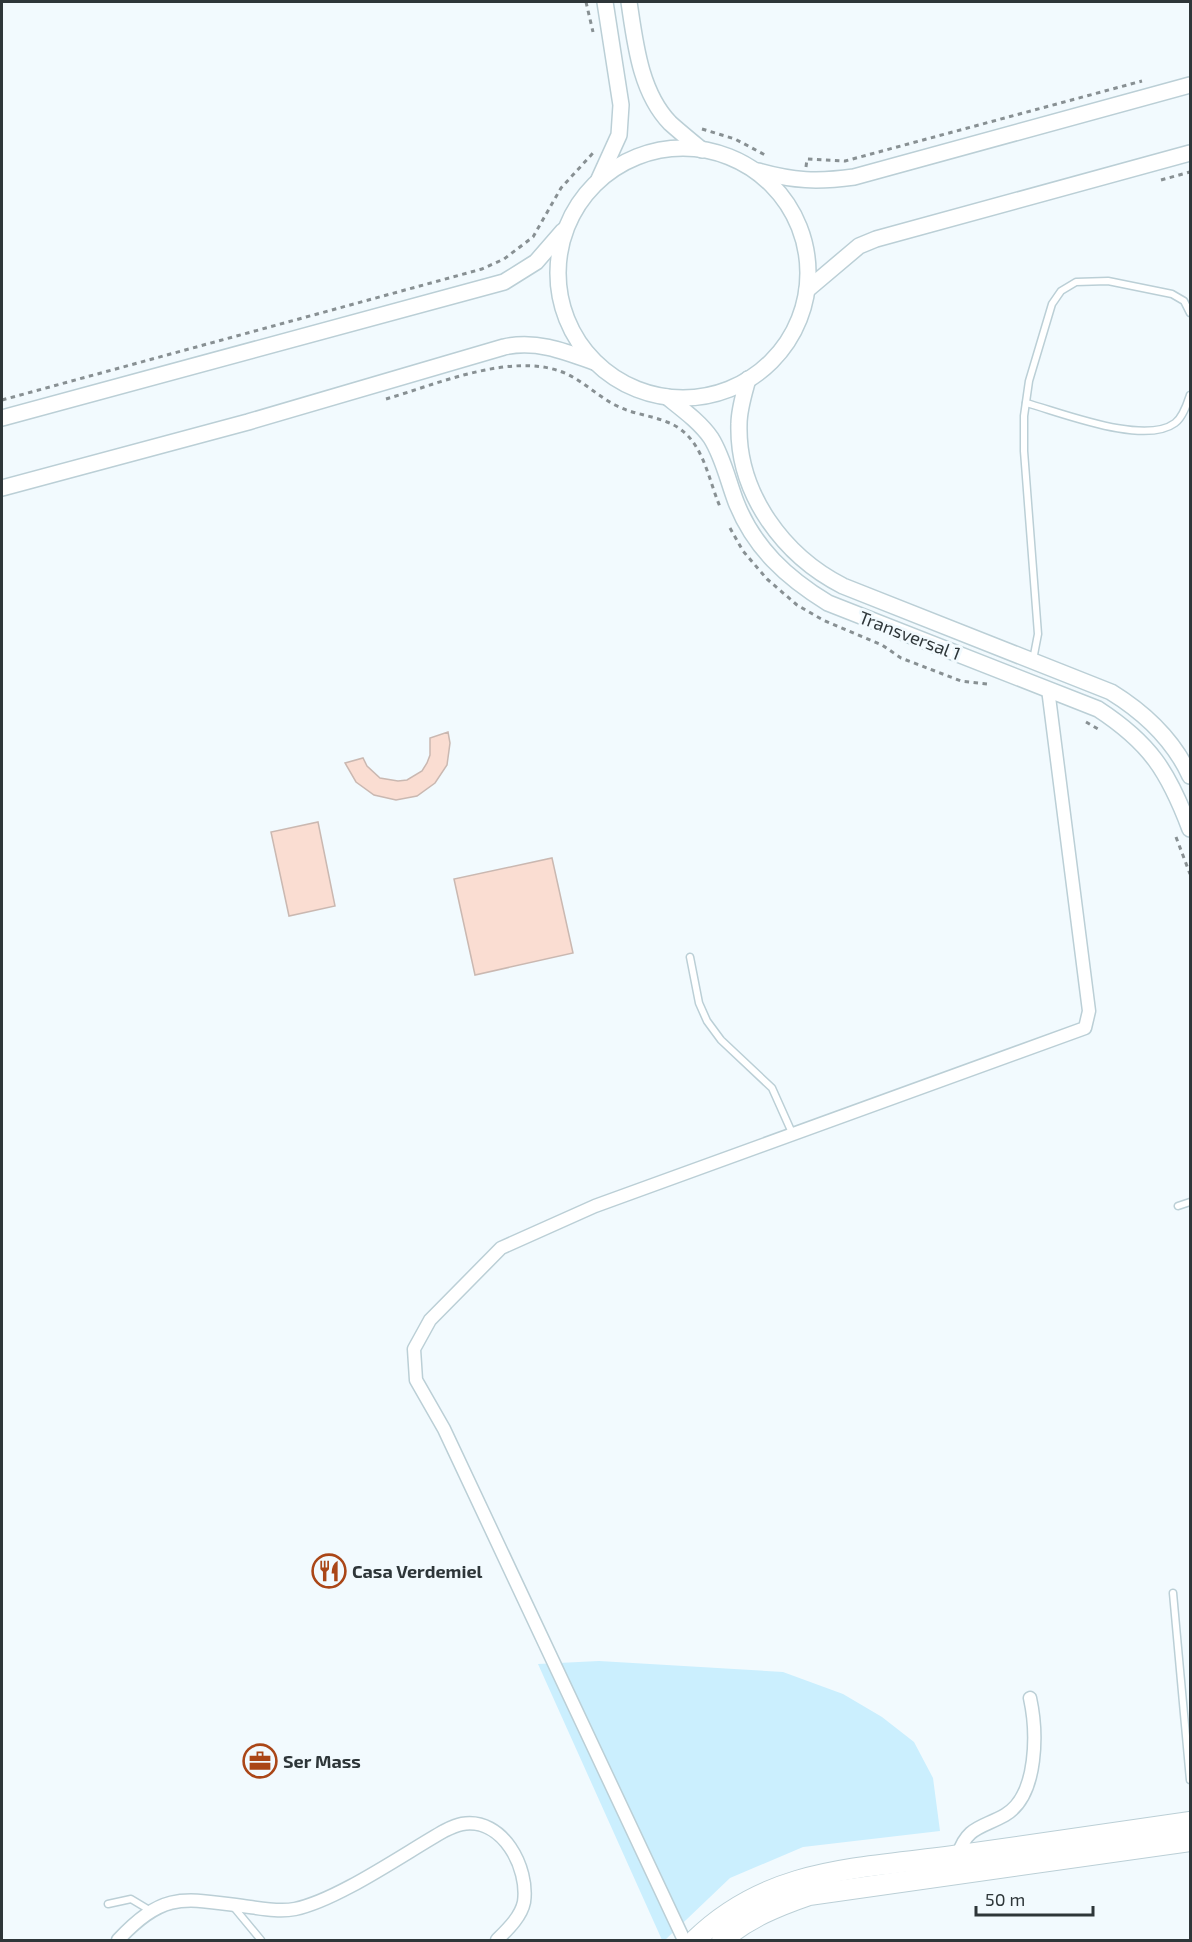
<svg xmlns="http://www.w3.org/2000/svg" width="1192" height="1942" viewBox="0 0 1192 1942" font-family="'Exo 2',sans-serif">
<rect width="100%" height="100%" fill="#f2fafe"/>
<!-- green -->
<path fill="#cbeffe" d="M599 1661 783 1672 843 1694 882 1717 914 1742 933 1778 940 1831 803 1847 730 1878 665 1940H662L538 1664Z"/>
<!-- building -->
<g fill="#faddd2" stroke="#cab8b1" stroke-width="1.5">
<path d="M448 732 450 743 447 765 435 783 417 796 396 800 374 795 356 782 345 763 363 758 367 766 380 778 398 781 407 780 422 771 427 763 430 755V738Z"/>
<path d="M318 822 335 906 289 916 271 832Z"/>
<path d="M552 858 573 953 475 975 454 879Z"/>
</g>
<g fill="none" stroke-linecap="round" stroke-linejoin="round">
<defs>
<g id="service">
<path d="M1026 403C1060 412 1144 446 1175 423 1183 417 1187 404 1190 395"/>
<path d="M1033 660 1038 634 1024 451V416L1029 381 1052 304 1061 291 1076 282 1108 281 1172 294 1184 301 1190 313"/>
<path d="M690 957 699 1003 707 1021 721 1040 772 1088 793 1135"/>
<path d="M1178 1206 1190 1202"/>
<path d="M1173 1593 1190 1780"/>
<path d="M108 1904 131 1899 151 1911"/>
<path d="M232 1905 261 1940"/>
</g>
<g id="minor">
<path d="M958 1855C967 1826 982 1828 1005 1815 1039 1795 1037 1730 1030 1698"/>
<path d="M118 1940C166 1889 185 1899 250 1907 264 1909 280 1912 295 1909 338 1900 405 1853 444 1831 450 1828 456 1825 462 1824 503 1817 529 1868 524 1902 521 1917 507 1930 497 1940"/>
<path d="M684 1940 444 1429 416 1380 414 1349 430 1320 501 1248 595 1206 1085 1028 1089 1011 1048 689"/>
</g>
<g id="tertiary">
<path d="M629 2C635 42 640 92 670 123 680 132 691 141 702 150"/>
<circle cx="683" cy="273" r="125"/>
<path d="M758 171C793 181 818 182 854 177L1190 85"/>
<path d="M599 179 619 135 621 105 605 2"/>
<path d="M807 290 859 246 876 239 1190 153"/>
<path d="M748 379C744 394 739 409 739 424 737 494 784 556 843 586L1111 692C1145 713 1173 739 1190 776"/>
<path d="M667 397C682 409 700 422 711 438 723 457 728 481 736 502 754 548 787 578 828 603L1098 709C1150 743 1168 771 1190 829"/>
<path d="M2 418 504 282 536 262 563 231"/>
<path d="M2 488 248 422 504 347C536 340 564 351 594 362"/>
</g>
<g id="primary">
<path d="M695 1940C771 1866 862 1869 961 1855 1038 1844 1114 1833 1190 1822"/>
<path d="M722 1940C748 1918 777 1906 809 1895L1190 1841"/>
</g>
</defs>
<!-- service casing -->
<use href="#service" stroke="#bbcfd6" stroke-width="9"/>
<!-- minor casing -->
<use href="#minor" stroke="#bbcfd6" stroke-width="15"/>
<!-- tertiary casing -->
<use href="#tertiary" stroke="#bbcfd6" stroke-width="18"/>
<!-- primary casing -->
<use href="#primary" stroke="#bbcfd6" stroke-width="22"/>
<!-- path -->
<g stroke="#889093" stroke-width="3" stroke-dasharray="4.5 4.5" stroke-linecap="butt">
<path d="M586 2 593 32"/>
<path d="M702 129 735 139 767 156"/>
<path d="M806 167 807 159 845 161 1142 81"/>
<path d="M1161 180 1190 172"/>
<path d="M386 399C438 384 517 349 569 375 585 383 598 396 615 405 632 414 650 415 667 422 704 436 707 478 721 509"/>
<path d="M2 400 482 269 504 259 533 237 561 188 593 153"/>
<path d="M730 528 743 551 767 579 797 605 823 620 882 645 901 658 961 681 987 684"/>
<path d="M1086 722 1098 729"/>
<path d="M1176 837 1190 874"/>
</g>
<!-- service -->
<use href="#service" stroke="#fff" stroke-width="6"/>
<!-- minor -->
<use href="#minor" stroke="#fff" stroke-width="12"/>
<!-- tertiary -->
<use href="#tertiary" stroke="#fff" stroke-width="15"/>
<!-- primary -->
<use href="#primary" stroke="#fff" stroke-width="20"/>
</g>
<!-- icons -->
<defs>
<symbol id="restaurant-ring" viewBox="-11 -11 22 22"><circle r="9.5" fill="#f2fafe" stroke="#aa4617" stroke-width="1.5"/><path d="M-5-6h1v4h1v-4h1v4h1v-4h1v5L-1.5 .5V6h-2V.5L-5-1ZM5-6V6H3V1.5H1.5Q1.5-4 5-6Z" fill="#aa4617"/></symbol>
<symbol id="office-ring" viewBox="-11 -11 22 22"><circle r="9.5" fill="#f2fafe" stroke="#aa4617" stroke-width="1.5"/><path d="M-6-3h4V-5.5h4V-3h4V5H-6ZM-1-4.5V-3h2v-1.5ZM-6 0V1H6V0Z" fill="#aa4617"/></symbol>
</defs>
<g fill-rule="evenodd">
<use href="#restaurant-ring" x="310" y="1552" width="38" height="38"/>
<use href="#office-ring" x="241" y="1742" width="38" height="38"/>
</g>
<g text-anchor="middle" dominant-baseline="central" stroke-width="6" stroke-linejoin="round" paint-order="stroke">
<!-- street labels -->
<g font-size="18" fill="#2e3639" stroke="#f2fafe">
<text transform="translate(910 635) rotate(21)">Transversal 1</text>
</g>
<!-- poi labels -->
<g font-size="18" font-weight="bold" fill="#2e3639" stroke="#f2fafe" text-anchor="start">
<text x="352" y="1571">Casa Verdemiel</text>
<text x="283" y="1761">Ser Mass</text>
</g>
</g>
<!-- border -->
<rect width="1192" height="1942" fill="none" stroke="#2e3639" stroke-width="6"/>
<!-- scale -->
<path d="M976 1906v9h117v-9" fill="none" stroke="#2e3639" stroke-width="3"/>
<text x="985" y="1906" font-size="18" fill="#2e3639" stroke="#f2fafe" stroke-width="4.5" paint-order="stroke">50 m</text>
</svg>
